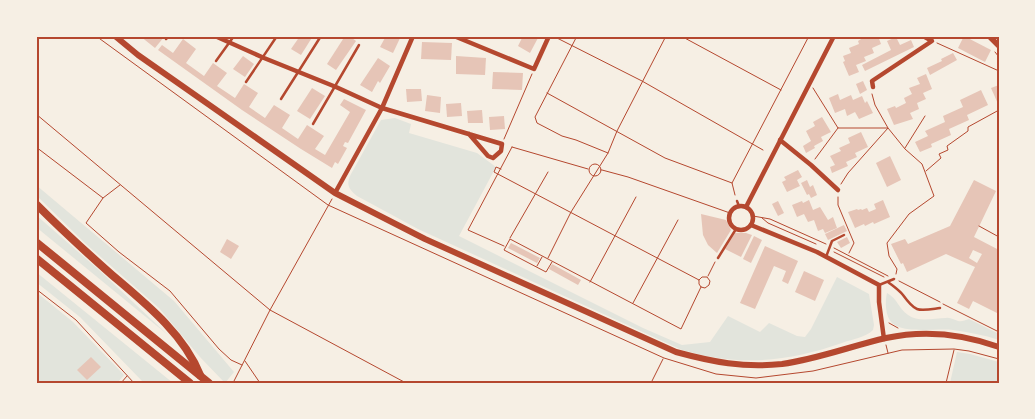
<svg xmlns="http://www.w3.org/2000/svg" width="1035" height="419" viewBox="0 0 1035 419" font-family="'Varela Round',sans-serif">
<rect width="100%" height="100%" fill="#f6efe4"/>
<!-- green -->
<g fill="#e2e4dc">
<path d="M395 118 411 124 409 133 477 153 496 167 459 236 643 328 682 345 710 342 728 316 760 332 769 323 797 336 805 337 811 329 837 277 869 294 874 325 873 330C865 338 852 339 842 343 799 358 757 365 712 357 702 356 692 352 682 350L418 229 357 196C348 189 346 184 351 174L381 120Z"/>
<path d="M36 185 174 301 234 372 225 383 200 357 159 308 86 244 36 195Z"/>
<path d="M36 215 100 271 168 335 36 227Z"/>
<path d="M36 272 173 383H144L80 317 36 282Z"/>
<path d="M36 292 73 322 124 375 117 383H38L36 381Z"/>
<path d="M887 293C898 299 898 308 908 315 919 323 934 318 946 318 950 317 954 320 958 321 962 322 965 320 969 319L999 334V340C984 335 968 332 953 330 937 328 904 334 892 323 885 316 885 301 887 293Z"/>
<path d="M957 352 970 354 999 362V383H950Z"/>
</g>
<!-- building -->
<g fill="#e6c5b7" fill-rule="evenodd">
<path d="M140 36H162L164 37 155 48Z"/>
<path d="M300 36H313L301 55 291 49Z"/>
<path d="M345 36H349L356 41 336 70 327 64Z"/>
<path d="M386 36H401L393 53 380 47Z"/>
<path d="M523 36H539L530 53 518 46Z"/>
<path d="M866 36H878L881 44 872 48 874 53 864 57 866 61 856 65 859 72 849 76 843 62 845 61 843 56 851 53 849 48 859 44 858 41Z"/>
<path d="M964 36 991 50 985 62 958 48Z"/>
<path d="M896 37 900 45 911 40 914 47 865 71 862 65 891 50 887 41Z"/>
<path d="M183 39 196 49 186 63 204 76 213 63 227 73 217 86 235 98 244 84 258 93 249 107 265 118 274 105 290 115 282 128 298 139 307 125 324 136 315 149 325 155 350 112 340 105 344 99 366 110 348 143 345 142 343 146 347 148 338 164 335 162 332 168 301 149 242 110 158 50 162 45 173 53Z"/>
<path d="M422 42 452 43 451 60 421 59Z"/>
<path d="M953 53 957 60 930 75 927 68 942 61 941 59Z"/>
<path d="M243 56 254 64 245 77 233 69Z"/>
<path d="M456 56 486 58 485 75 456 74Z"/>
<path d="M378 58 390 66 380 83 378 81 372 92 360 85Z"/>
<path d="M493 72 523 73 522 90 492 89Z"/>
<path d="M926 74 932 89 923 93 926 99 917 103 919 109 910 113 913 119 894 125 887 109 895 106 896 108 906 103 904 98 912 94 909 88 920 84 917 78Z"/>
<path d="M863 81 867 90 860 94 856 84Z"/>
<path d="M999 85V106L991 88Z"/>
<path d="M312 88 325 96 310 119 297 111Z"/>
<path d="M406 89H421L422 101 407 102Z"/>
<path d="M981 90 988 105 967 115 969 120 949 129 951 135 931 144 932 147 920 152 915 142 928 136 925 131 945 122 943 116 963 107 960 100Z"/>
<path d="M838 94 840 100 851 95 853 100 862 96 865 103 867 101 873 113 859 119 855 112 847 116 845 109 835 113 829 98Z"/>
<path d="M427 95 441 97 440 113 425 111Z"/>
<path d="M461 103 462 116 447 117 446 104Z"/>
<path d="M482 110 483 123H468L467 111Z"/>
<path d="M504 116 505 129 490 130 489 117Z"/>
<path d="M822 117 831 132 821 137 823 141 814 146 815 148 806 153 803 146 811 141 806 131 815 126 813 122Z"/>
<path d="M861 132 868 147 855 153 857 157 846 162 848 166 832 173 830 167 835 165 830 156 841 151 839 148 850 143 848 138Z"/>
<path d="M890 156 901 180 887 187 876 163Z"/>
<path d="M798 170 802 177 797 180 800 186 787 192 782 182 786 180 784 177Z"/>
<path d="M807 180 810 187 813 185 817 195 811 198 809 194 807 195 801 183Z"/>
<path d="M974 180 996 191 974 237 999 250V314L973 301 969 309 957 303 975 267 946 254 907 272 903 263 901 264 891 244 905 239 908 244 950 226ZM973 250 982 254 977 263 969 258Z"/>
<path d="M809 200 813 210 820 207 828 220 833 217 837 228 825 233 823 229 818 231 814 220 808 222 804 214 797 217 792 205 802 201 803 203Z"/>
<path d="M883 200 890 217 874 224 873 222 865 226 864 224 855 228 848 212 857 209 858 210 861 209 862 210 867 208 869 212 876 209 874 204Z"/>
<path d="M778 201 784 213 778 216 772 204Z"/>
<path d="M701 214 726 220 731 230 717 253 708 245 703 235Z"/>
<path d="M844 225 847 231 828 240 825 234Z"/>
<path d="M735 233H746L752 235 741 257 725 249Z"/>
<path d="M754 236 762 240 751 263 743 259Z"/>
<path d="M847 237 850 243 841 248 837 242Z"/>
<path d="M227 239 239 246 231 259 220 252Z"/>
<path d="M511 243 540 258 537 263 508 248Z"/>
<path d="M765 246 798 261 788 284 782 281 786 271 774 266 755 309 740 303Z"/>
<path d="M552 264 581 280 578 285 549 269Z"/>
<path d="M804 271 824 280 815 301 795 292Z"/>
<path d="M91 357 101 367 87 380 77 370Z"/>
</g>
<g fill="none" stroke-linecap="round" stroke-linejoin="round">
<!-- path -->
<g stroke="#b5482f" stroke-width="1">
<path d="M96 36 328 205 664 358 716 374 756 378 813 371 902 350 954 349 969 351 999 359"/>
<path d="M577 36 535 117 537 123 562 136 576 140 608 153"/>
<path d="M681 36 781 90"/>
<path d="M555 37 642 81 763 150"/>
<path d="M937 43 999 71"/>
<path d="M995 52 999 57"/>
<path d="M813 88 838 128H888L905 149 922 164 934 196 909 214 887 243 889 256 897 269 896 274"/>
<path d="M547 93 665 158 732 183"/>
<path d="M36 114 270 310 406 383"/>
<path d="M504 139 532 74"/>
<path d="M36 147 103 198 86 223 119 252 170 291 219 349 231 360 242 365"/>
<path d="M512 147 588 169"/>
<path d="M905 148 925 116"/>
<path d="M815 159 838 128"/>
<circle cx="595" cy="170" r="6"/>
<path d="M501 169 496 167 494 172 699 280V284L701 287 705 288 709 285 710 281 707 277H702L699 280"/>
<path d="M602 170 628 177 730 213"/>
<path d="M926 171 941 158 939 154 948 150 947 146 968 131V127L999 110"/>
<path d="M841 184 848 173 888 128 875 105 872 94"/>
<path d="M735 195 732 183 809 36"/>
<path d="M838 197V205L854 243 849 253"/>
<path d="M103 198 120 185"/>
<path d="M753 216 770 219 826 244"/>
<path d="M762 218 768 223 816 244"/>
<path d="M979 226 999 237"/>
<path d="M510 238 548 172"/>
<path d="M504 246 468 230 512 147"/>
<path d="M834 248 888 276"/>
<path d="M834 252 884 277"/>
<path d="M548 258 571 212 608 153 617 131 666 36"/>
<path d="M552 262 546 272 504 250 510 239 681 329 701 287"/>
<path d="M537 266 542 257"/>
<path d="M708 276 715 262"/>
<path d="M899 281 940 302"/>
<path d="M590 282 636 197"/>
<path d="M36 289 76 320 134 383"/>
<path d="M633 303 678 220"/>
<path d="M943 304 999 332"/>
<path d="M889 323 898 328"/>
<path d="M886 345 888 353"/>
<path d="M245 361 260 383"/>
<path d="M121 383 127 376"/>
<path d="M233 383 270 310 332 199"/>
<path d="M651 383 663 359"/>
<path d="M946 383 954 350"/>
</g>
<!-- service -->
<g stroke="#b5482f" stroke-width="2.5">
<path d="M166 39 169 36"/>
<path d="M216 61 234 36"/>
<path d="M246 82 277 36"/>
<path d="M281 99 321 36"/>
<path d="M313 124 359 45"/>
<path d="M737 201 739 206"/>
<path d="M826 257 832 241 844 235"/>
<path d="M718 258 736 229"/>
<path d="M888 282C893 286 899 290 903 295 916 313 918 311 940 308"/>
<path d="M879 285 894 279"/>
</g>
<!-- minor -->
<g stroke="#b5482f" stroke-width="4.5">
<path d="M215 36 264 58 336 87 382 108 502 144 501 151 493 158 488 156 469 134"/>
<path d="M454 36 534 69 549 36"/>
<path d="M873 87 872 81 932 41 923 36"/>
<path d="M780 140 811 165 838 190"/>
<path d="M335 193 382 108 413 36"/>
<circle cx="741" cy="218" r="12"/>
<path d="M746 207 834 36"/>
<path d="M751 225 817 252 879 285V302L884 339"/>
</g>
<!-- tertiary -->
<path stroke="#b5482f" stroke-width="5.5" d="M989 36 999 46"/>
<!-- secondary -->
<path stroke="#b5482f" stroke-width="6" d="M115 36 138 55 335 193 425 239 676 352C713 362 743 368 782 364 818 359 851 346 886 338 923 330 963 334 999 347"/>
<!-- trunk -->
<g stroke="#b5482f" stroke-width="8">
<path d="M36 204C61 229 86 252 112 275 145 303 184 334 200 375"/>
<path d="M36 242 209 383"/>
<path d="M36 258 190 383"/>
</g>
</g>
<!-- border -->
<rect width="1035" height="419" fill="none" stroke="#f6efe4" stroke-width="75"/>
<rect x="38" y="38" width="960" height="344" fill="none" stroke="#b5482f" stroke-width="2"/>
</svg>
